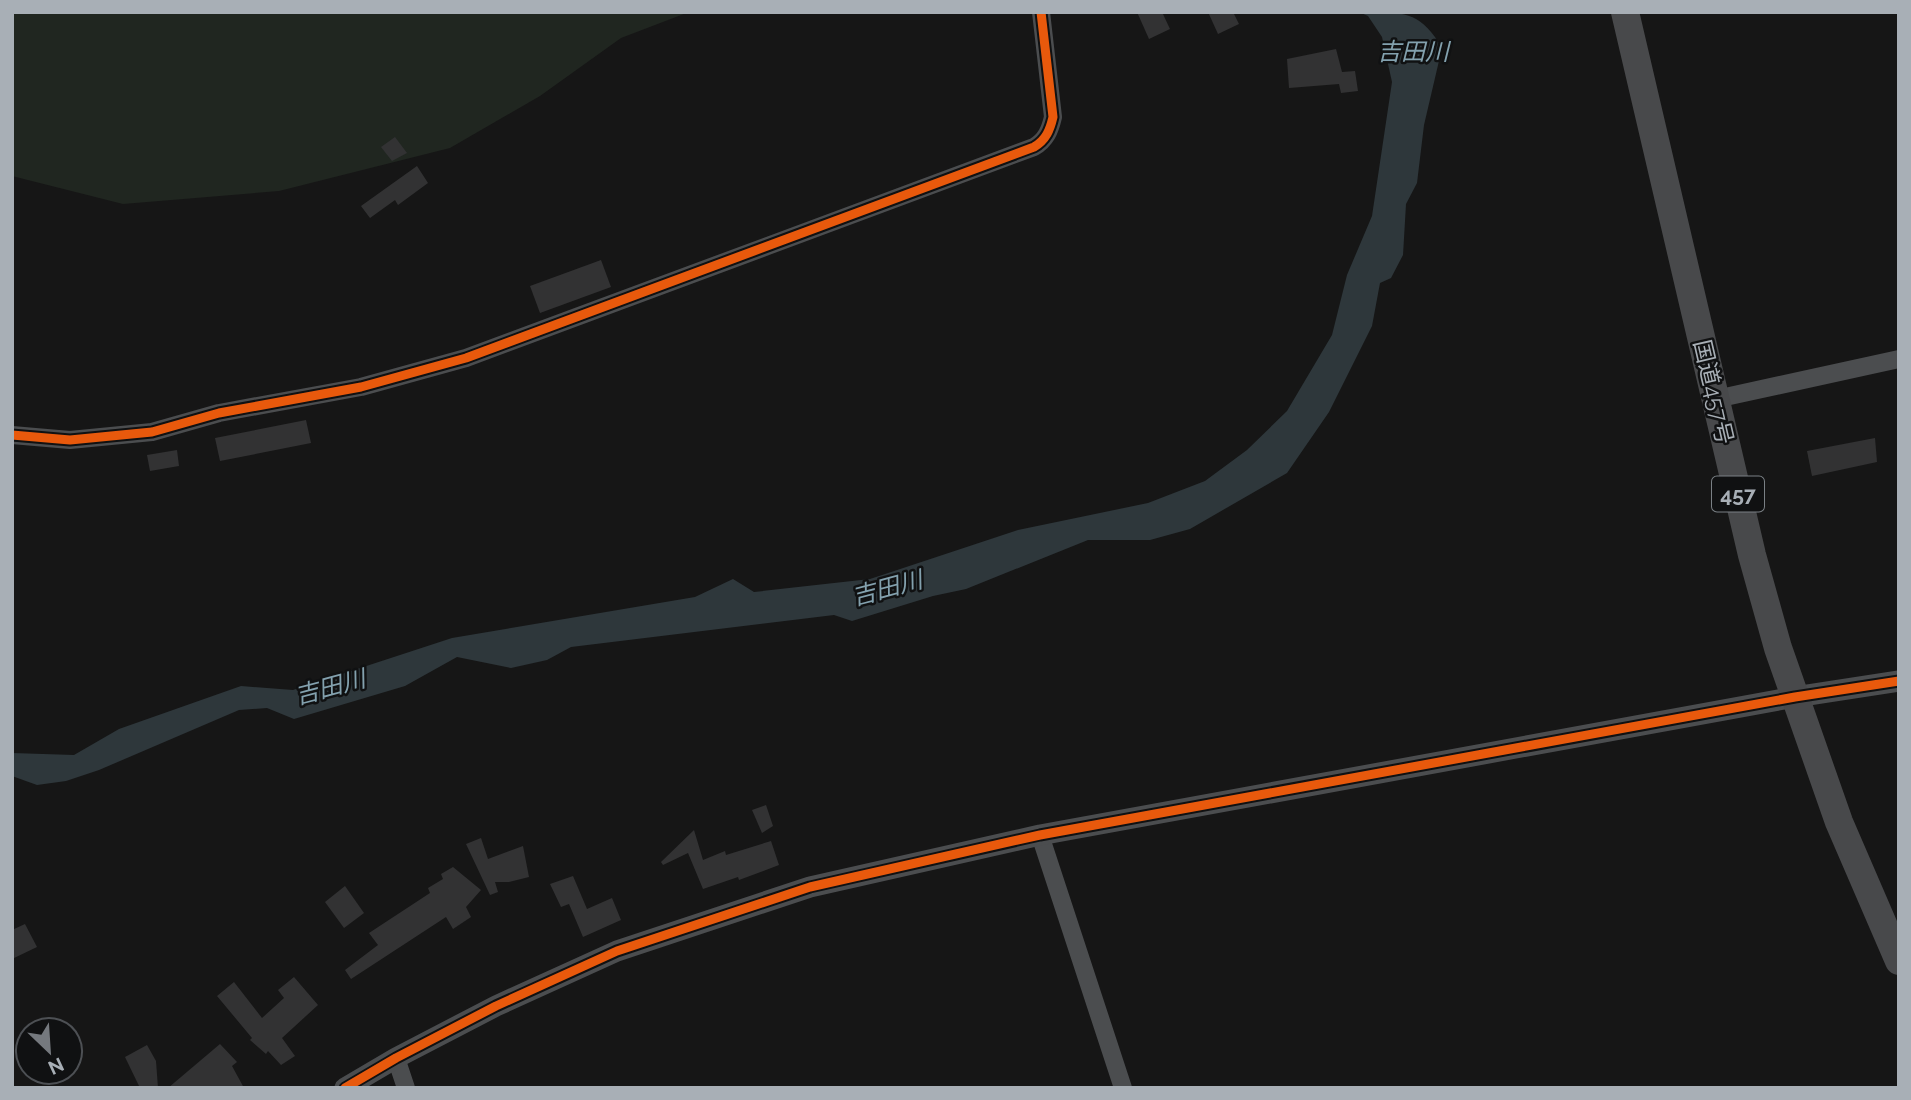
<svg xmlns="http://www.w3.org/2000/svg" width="1911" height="1100" viewBox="0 0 1911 1100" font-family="Raleway,'Noto Sans JP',sans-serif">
<rect width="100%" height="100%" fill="#161616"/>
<!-- green -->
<path fill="#202620" d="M12 12H689L621 38 540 96 450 148 279 191 123 204 12 176Z"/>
<!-- water -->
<path fill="#2e373b" d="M1359 12C1400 12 1420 9 1442 48L1424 125 1417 183 1406 204 1403 255 1391 278 1380 283 1372 326 1329 412 1287 473 1190 529 1150 540H1088L966 589 933 596 852 621 834 615 571 647 547 660 511 668 457 657 405 686 294 719 267 708 239 710 99 770 66 781 37 785 12 776V753L74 755 119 729 241 686 293 690 452 638 695 597 733 579 754 592 870 579 1018 530 1148 503 1205 481 1247 450 1287 411 1332 335 1347 275 1372 216 1392 82 1382 37 1368 16Z"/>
<!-- building -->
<g fill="#323233">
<path d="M1137 12H1162L1170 29 1149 39Z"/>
<path d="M1208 12H1233L1239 24 1218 34Z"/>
<path d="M1336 49 1342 72 1355 71 1358 91 1341 93 1339 84 1289 88 1287 59Z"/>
<path d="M395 137 407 153 392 161 381 147Z"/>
<path d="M417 166 428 183 398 205 395 200 370 218 361 206Z"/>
<path d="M601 260 611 287 540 313 530 286Z"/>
<path d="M306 420 311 443 220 461 215 438Z"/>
<path d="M1875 438 1877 462 1812 476 1807 451Z"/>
<path d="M177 450 179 466 150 471 147 455Z"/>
<path d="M766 805 773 826 762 833 752 810Z"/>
<path d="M694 830 703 860 725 851 726 855 771 841 779 865 739 880 738 877 703 889 688 853 663 865 661 862Z"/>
<path d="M481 838 488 859 523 846 529 877 509 882H495L498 892 490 895 466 844Z"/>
<path d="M453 867 481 890 466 907 471 917 453 929 446 917 351 979 345 970 378 945 369 933 430 893 428 888 443 879 441 874Z"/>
<path d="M573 876 587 909 612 898 621 920 583 937 569 904 561 907 550 884Z"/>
<path d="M345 886 364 913 344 928 325 902Z"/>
<path d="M25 924 37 947 12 959V930Z"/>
<path d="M294 977 318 1005 282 1038 295 1056 281 1065 268 1051 266 1054 250 1040 252 1038 217 996 234 982 262 1018 284 998 278 990Z"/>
<path d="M220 1044 237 1062 232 1066 244 1088H168Z"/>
<path d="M147 1045 156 1061 158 1088H140L125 1057Z"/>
</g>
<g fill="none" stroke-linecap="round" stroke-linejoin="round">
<!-- minor -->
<g stroke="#4b4d4f" stroke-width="18">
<path d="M1716 399 1899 359"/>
<path d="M12 435 70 440 152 432 219 413 361 387 466 358 1034 147C1046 140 1050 130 1053 117L1041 12"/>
<path d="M1040 835 1123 1088"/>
<path d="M396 1058 406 1088"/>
</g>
<!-- tertiary -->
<path stroke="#4b4d4f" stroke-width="21" d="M345 1088 396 1058 496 1006 617 951 810 887 1040 835 1795 697 1899 681"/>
<!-- trunk -->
<path stroke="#48494b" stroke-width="28" d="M1625 12 1752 555 1778 648 1839 822 1899 961"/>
<defs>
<g id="cycleway">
<path d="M12 435 70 440 152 432 219 413 361 387 466 358 1034 147C1046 140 1050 130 1053 117L1041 12"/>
<path d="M345 1088 396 1058 496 1006 617 951 810 887 1040 835 1795 697 1899 681"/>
</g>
</defs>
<!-- cycleway casing -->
<use href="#cycleway" stroke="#101112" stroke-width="13"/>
<!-- cycleway -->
<use href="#cycleway" stroke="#e8590c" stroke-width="9"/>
</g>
<g text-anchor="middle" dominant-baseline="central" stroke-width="5" stroke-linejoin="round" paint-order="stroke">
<!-- shield labels -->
<rect fill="#101112" stroke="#7a8085" stroke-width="2" x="1712" y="476.5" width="52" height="35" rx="5"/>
<g font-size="21" font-weight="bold" fill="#a8afb6">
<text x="1738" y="494">457</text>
</g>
<!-- street labels -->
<g font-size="23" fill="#a8afb6" stroke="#101112">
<text transform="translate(1714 392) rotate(77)">国道457号</text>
</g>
<!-- water labels -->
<g font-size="24" font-style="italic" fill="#83a1ae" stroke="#101112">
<text x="1413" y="51">吉田川</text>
<text transform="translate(887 588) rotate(-15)">吉田川</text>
<text transform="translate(330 687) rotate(-15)">吉田川</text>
</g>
</g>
<!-- border -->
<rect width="1911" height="1100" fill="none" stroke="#a8afb6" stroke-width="28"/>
<!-- north arrow -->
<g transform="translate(49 1051) rotate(155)"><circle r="33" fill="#101112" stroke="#4d5054" stroke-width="2"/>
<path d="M0-5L12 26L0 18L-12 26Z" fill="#75797e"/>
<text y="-10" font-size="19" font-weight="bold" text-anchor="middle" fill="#a8afb6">N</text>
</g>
</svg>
